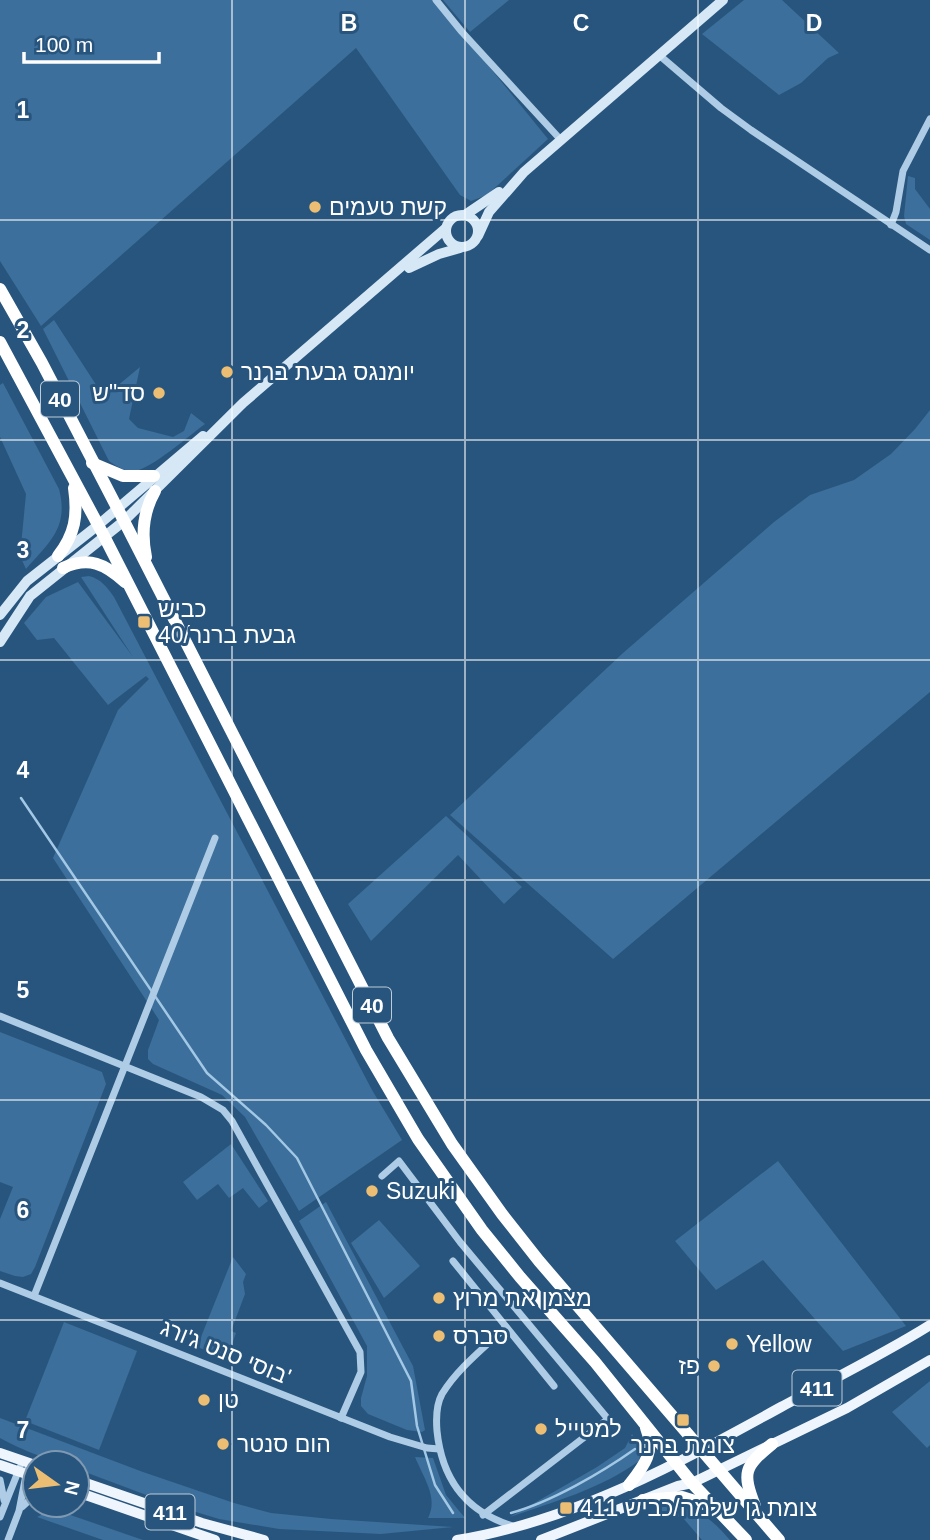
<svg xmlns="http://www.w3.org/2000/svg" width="930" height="1540" viewBox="0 0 930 1540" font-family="Helvetica,'Noto Sans Hebrew',sans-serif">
<rect width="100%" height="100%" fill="#28557d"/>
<!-- green -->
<g fill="#3c6f9b">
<path d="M0 0H435L548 139 487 195 471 201 460 195 356 48 41 326 0 261Z"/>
<path d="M443 0H509L470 32Z"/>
<path d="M744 0H782L839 53 828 58 801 83 779 95 702 34Z"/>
<path d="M908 176 915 178V189L930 209V240L906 224 904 216Z"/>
<path d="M54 320 104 397 140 367 129 419 138 428 173 437 184 431 191 413 205 424C190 435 151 469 135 471 125 472 116 466 109 461L43 329Z"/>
<path d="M3 383 59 489C69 527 50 542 26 569L20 556 26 494 0 437V385Z"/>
<path d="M930 410V692L613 959 450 815 623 653 774 522 810 495 854 480 891 454 915 429Z"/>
<path d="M89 576C101 579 107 587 114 597L372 1090 402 1140 299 1211 245 1117 222 1095 153 1064 148 1059V1050L159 1020 53 858 118 710 149 679 146 676 108 705 54 638 37 640 24 623 46 597 78 582 133 657 81 577Z"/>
<path d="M446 816 522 887 504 904 458 855 371 941 348 904Z"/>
<path d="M0 1032 102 1072 106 1084 35 1267 31 1274 23 1277 15 1276 0 1271V1219L13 1187 0 1182Z"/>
<path d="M231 1144 268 1201 259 1208 243 1188 229 1198 218 1184 197 1200 183 1182Z"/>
<path d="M778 1161 906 1326 843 1351 763 1260 716 1290 675 1241Z"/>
<path d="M326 1202 413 1366 425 1430 422 1432 407 1430 368 1414 361 1406V1398L367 1376V1346L299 1221Z"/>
<path d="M379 1220 420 1266 384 1298 351 1243Z"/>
<path d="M233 1257 246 1274 243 1282 245 1294 231 1331 236 1333 227 1358 197 1347Z"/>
<path d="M64 1322 137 1351 99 1450 25 1421Z"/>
<path d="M930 1381V1445L927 1448 892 1412Z"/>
<path d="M0 1418 143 1472 234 1503 271 1513 331 1519 453 1527 381 1534 279 1529 219 1519 173 1505 77 1469V1463C52 1463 22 1450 0 1438Z"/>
<path d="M632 1434 641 1448 639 1461C601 1489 553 1502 510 1517L597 1467 625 1448Z"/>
<path d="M415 1457 433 1458 446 1495 465 1518H428C439 1498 423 1477 415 1457Z"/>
<path d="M669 1505C699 1509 710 1517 730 1540H702L683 1518 653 1508Z"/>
<path d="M51 1510H56L143 1540H103L37 1517Z"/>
</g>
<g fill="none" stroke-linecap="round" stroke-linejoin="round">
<!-- stream -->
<g stroke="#a2c8e5" stroke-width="2.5">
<path d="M21 798 207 1073 266 1125 297 1158 411 1381 417 1426 435 1485 453 1513"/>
<path d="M511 1513C551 1502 601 1473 635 1449"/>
</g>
<!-- street -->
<g stroke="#aecce5" stroke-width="7">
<path d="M436 0 462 32 560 139"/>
<path d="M659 55 721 108 751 130 930 250"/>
<path d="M891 225 896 212 903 171 930 119"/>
<path d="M0 1016 201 1097 223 1110 232 1121 360 1352 361 1372 341 1418"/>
<path d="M382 1176 399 1161 460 1242 608 1419 483 1515"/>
<path d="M453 1261 554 1386"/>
<path d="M0 1283 390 1437 427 1448 439 1449"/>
<path d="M34 1296 215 838"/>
<path d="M506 1327C484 1348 458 1368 442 1394 436 1405 436 1419 437 1431 442 1480 466 1512 513 1526"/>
<path d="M0 1480 4 1500"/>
<path d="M22 1507 35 1495"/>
<path d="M0 1517 20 1467"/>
<path d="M8 1540 19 1511 27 1470"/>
</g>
<!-- secondary -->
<g stroke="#d6e7f5" stroke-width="10">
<circle cx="462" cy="231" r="16"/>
<path d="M465 215 499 192"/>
<path d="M478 236 489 212 524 172 723 0"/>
<path d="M409 268 439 254 460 248"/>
<path d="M0 615 27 581 97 526 203 436"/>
<path d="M0 642 30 596 124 521 243 403 446 228"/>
</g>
<!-- primary -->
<g stroke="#eef5fd" stroke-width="10">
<path d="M0 1453 35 1465"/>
<path d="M0 1465 35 1477"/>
<path d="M77 1480 202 1523 264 1540"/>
<path d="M77 1492 215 1540"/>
<path d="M457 1540C571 1522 681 1462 781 1407 831 1380 882 1355 930 1325"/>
<path d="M541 1540 678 1486 692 1483 847 1408 930 1360"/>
</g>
<!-- highway -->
<g stroke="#fff" stroke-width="12">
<path d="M0 289 42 363 124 521 388 1038 452 1144 502 1214 539 1261 779 1540"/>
<path d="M0 342 104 536 366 1050 418 1139 482 1230 520 1277 595 1362 692 1483 746 1540"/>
<path d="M92 463 123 476H154"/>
<path d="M58 556C75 534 78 516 74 488"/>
<path d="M146 557C141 533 143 512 155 491"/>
<path d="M63 568C89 556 105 564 125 582"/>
<path d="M629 1485C643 1467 656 1452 646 1428"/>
<path d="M643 1500 682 1497 714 1507"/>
<path d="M755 1506C742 1472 744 1467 772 1444"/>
</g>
</g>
<!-- grid -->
<path fill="none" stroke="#fff" stroke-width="2" stroke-opacity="0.55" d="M232 0V1540M465 0V1540M698 0V1540M0 220H930M0 440H930M0 660H930M0 880H930M0 1100H930M0 1320H930"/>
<!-- markers -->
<g fill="#ecbe74" stroke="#28557d" stroke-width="2.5">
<circle cx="315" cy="207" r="7"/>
<circle cx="227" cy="372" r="7"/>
<circle cx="159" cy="393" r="7"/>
<rect x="137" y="615" width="14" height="14" rx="3.5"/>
<circle cx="372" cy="1191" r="7"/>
<circle cx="439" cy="1298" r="7"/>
<circle cx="439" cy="1336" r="7"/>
<circle cx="732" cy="1344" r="7"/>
<circle cx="714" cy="1366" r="7"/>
<circle cx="204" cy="1400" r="7"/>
<rect x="676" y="1413" width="14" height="14" rx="3.5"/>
<circle cx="541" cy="1429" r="7"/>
<circle cx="223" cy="1444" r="7"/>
<rect x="559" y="1501" width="14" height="14" rx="3.5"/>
</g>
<g text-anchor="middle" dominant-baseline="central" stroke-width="6" stroke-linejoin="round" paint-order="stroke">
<!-- shield labels -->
<g fill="#28557d" stroke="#beccd8" stroke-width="2">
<rect x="41" y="381.5" width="38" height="35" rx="5"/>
<rect x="353" y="987.5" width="38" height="35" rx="5"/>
<rect x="792.5" y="1370.5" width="49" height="35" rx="5"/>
<rect x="145.5" y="1494.5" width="49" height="35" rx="5"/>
</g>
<g font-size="21" font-weight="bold" fill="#fff">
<text x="60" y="399">40</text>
<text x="372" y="1005">40</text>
<text x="817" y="1388">411</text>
<text x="170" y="1512">411</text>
</g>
<!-- poi labels -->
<g font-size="23" fill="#fff" stroke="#28557d" text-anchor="start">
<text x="329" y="207">קשת טעמים</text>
<text x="241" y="372">יומנגס גבעת ברנר</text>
<text x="145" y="393" text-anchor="end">סד"ש</text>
<text x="158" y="609">כביש<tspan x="158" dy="26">40/גבעת ברנר</tspan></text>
<text x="386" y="1191">Suzuki</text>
<text x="453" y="1298">מצמן את מרוץ</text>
<text x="453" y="1336">סברס</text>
<text x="746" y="1344">Yellow</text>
<text x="700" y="1366" text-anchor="end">פז</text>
<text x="218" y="1400">טן</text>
<text x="555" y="1429">למטייל</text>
<text x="237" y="1444">הום סנטר</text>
<text x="683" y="1445" text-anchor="middle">צומת ברנר</text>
<text x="580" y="1508">צומת גן שלמה/כביש 411</text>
</g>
<!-- street labels -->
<g font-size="23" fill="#fff" stroke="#28557d">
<text transform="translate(226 1352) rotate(22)">בוסי סנט ג'ורג'</text>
</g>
</g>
<g font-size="23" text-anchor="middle" font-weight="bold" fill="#fff" stroke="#28557d" stroke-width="6" stroke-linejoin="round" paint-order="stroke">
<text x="349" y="31">B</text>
<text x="581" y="31">C</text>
<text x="814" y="31">D</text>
<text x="23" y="118">1</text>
<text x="23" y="338">2</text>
<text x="23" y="558">3</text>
<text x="23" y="778">4</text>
<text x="23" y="998">5</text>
<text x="23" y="1218">6</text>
<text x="23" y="1438">7</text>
</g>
<!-- north arrow -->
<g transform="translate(56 1484) rotate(104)"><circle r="33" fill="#28557d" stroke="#7e99b1" stroke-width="2"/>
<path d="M0-5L12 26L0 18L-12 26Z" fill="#ecbe74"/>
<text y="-10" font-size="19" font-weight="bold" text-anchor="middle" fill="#ffffff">N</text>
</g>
<!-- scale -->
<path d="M24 52v10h135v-10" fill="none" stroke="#ffffff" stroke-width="3.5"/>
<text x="35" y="52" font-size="21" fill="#ffffff" stroke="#28557d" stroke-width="5" paint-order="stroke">100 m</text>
</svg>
